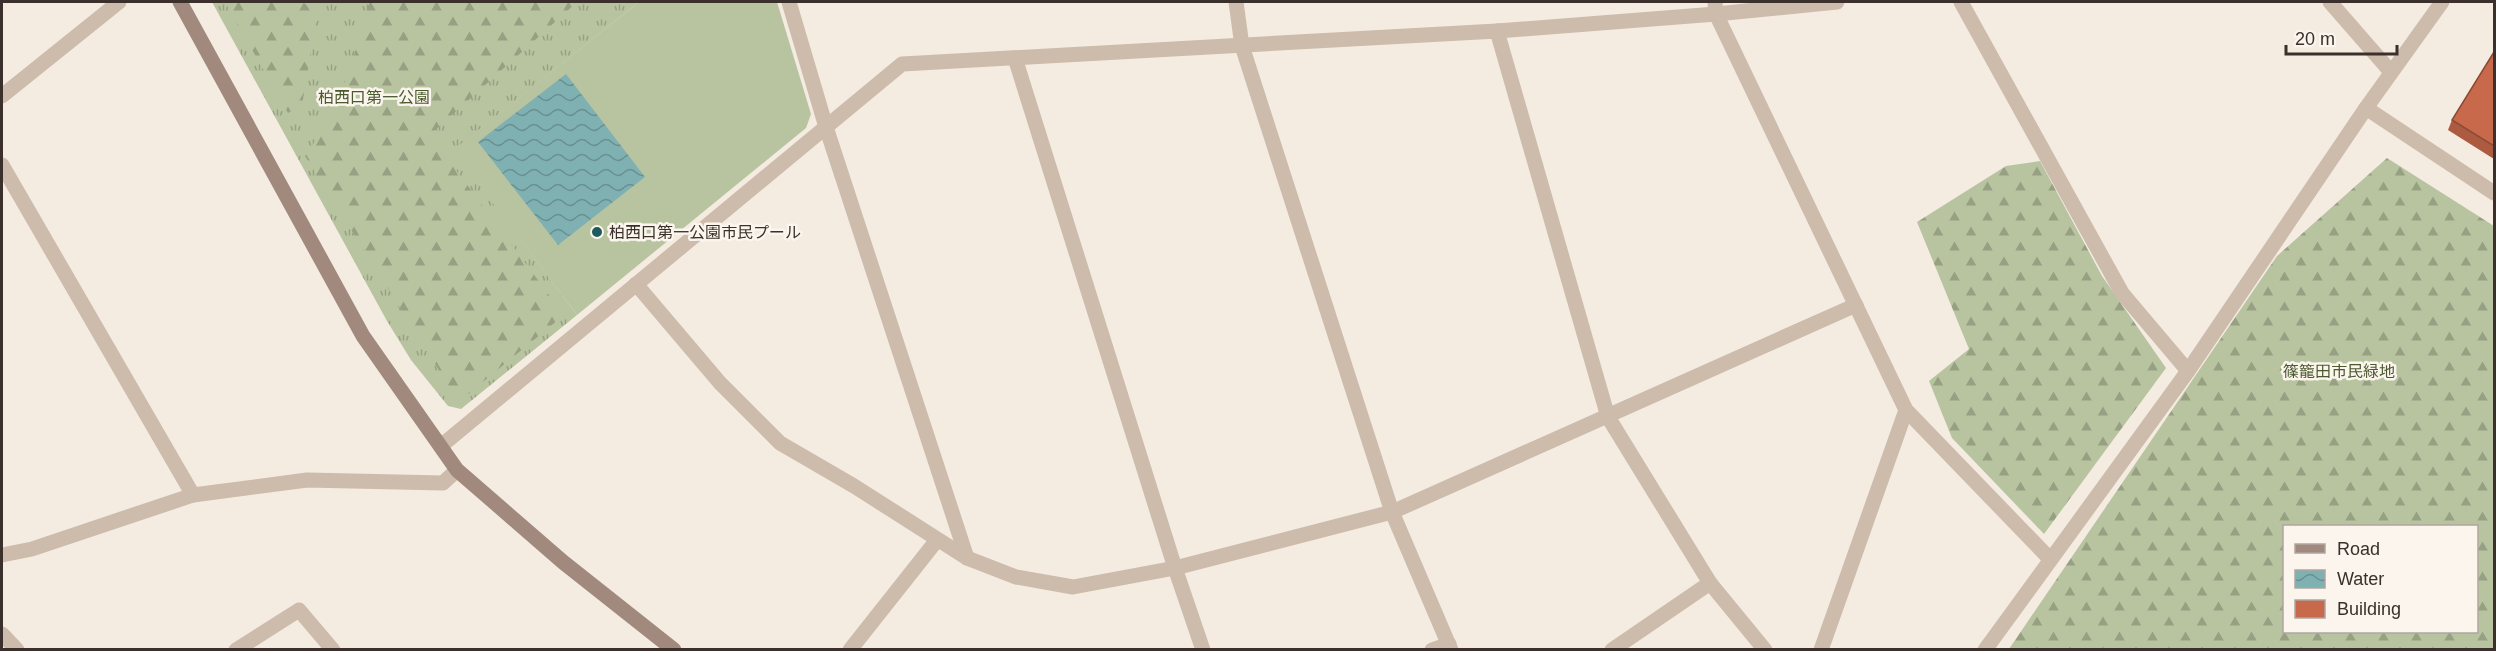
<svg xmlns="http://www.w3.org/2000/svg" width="2496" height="651" viewBox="0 0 2496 651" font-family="Helvetica,'Noto Sans JP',sans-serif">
<defs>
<pattern id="grass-tufts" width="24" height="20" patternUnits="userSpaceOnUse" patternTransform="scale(1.5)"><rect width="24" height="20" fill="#b8c4a0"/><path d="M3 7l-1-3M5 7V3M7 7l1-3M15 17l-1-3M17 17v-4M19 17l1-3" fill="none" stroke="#97a083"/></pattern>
<pattern id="forest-firs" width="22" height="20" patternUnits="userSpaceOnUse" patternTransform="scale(1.5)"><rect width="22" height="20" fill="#b8c4a0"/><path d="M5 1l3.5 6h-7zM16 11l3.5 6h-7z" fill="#97a083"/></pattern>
<pattern id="water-waves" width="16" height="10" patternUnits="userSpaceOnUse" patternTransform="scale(1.5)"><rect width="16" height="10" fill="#7fb0b2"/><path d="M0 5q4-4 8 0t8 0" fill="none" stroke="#699091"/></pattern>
</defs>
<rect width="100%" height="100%" fill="#f4ebe1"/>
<!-- grass -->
<path fill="url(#grass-tufts)" d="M212 2H639L454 150 577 315 461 409 448 406 411 360 387 321Z"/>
<!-- forest -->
<g fill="url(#forest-firs)" fill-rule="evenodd">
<path d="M225 2H303L317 15 302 105 288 113Z"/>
<path d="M369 2H577L430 135 564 315 467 395 450 388 305 156 335 112 364 25Z"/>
<path d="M2387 158 2494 226V649H2009L2277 256ZM2284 526H2476V632H2284Z"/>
<path d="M2040 161 2102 276 2166 368 2044 534 1952 438 1929 381 1969 349 1917 222 2006 166Z"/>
</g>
<!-- garden -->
<path fill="#b8c4a0" d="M639 2H777L811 114 806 128 577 315 453 150Z"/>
<!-- water -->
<path fill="url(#water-waves)" d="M566 74 645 177 558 245 478 142Z"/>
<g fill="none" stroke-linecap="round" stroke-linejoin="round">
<!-- lane -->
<g stroke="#cdbbac" stroke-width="15">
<path d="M1715 2 1716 14 1906 410 2050 559"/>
<path d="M1961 2 2122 293 2188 371"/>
<path d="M193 495 307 480 443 483 457 470"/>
<path d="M1392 512 1856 305"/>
<path d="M2 634 17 650"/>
<path d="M236 650 299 610 333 650"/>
<path d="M1432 650 1449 644"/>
<path d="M1612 650 1710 583"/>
<path d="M1821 650 1906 410"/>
</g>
<!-- street -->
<g stroke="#cdbbac" stroke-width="15">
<path d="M789 2 826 127 967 558"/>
<path d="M1236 2 1242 46 1392 512 1451 650"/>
<path d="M2330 2 2391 72"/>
<path d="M1497 31 1716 14 1837 2"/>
<path d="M1015 58 1175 568 1203 650"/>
<path d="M2 96 119 2"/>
<path d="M2366 108 2494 193"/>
<path d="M2 165 193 495 32 549 2 555"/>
<path d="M636 284 720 383 780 443 854 486 967 558 1016 577 1073 587 1175 568 1392 512"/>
<path d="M441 446 902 64 1497 31 1608 417 1710 583 1765 650"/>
<path d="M850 650 937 540"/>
<path d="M1985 650 2188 371 2366 108 2442 2"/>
</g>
<!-- secondary -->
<path stroke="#a18a7d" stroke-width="15" d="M180 2 363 336 457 470 563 562 674 650"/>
</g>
<!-- wall -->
<path fill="#ac5a40" d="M2494 52V159L2448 130 2452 120Z"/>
<!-- building -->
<path fill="#c8694b" stroke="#8c4a34" stroke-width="1.5" d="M2494 52V146L2452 120Z"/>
<!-- markers -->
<circle fill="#1f5a5e" stroke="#fbf5ee" stroke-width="2" cx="597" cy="232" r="6"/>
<g text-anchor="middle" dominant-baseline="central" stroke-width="5" stroke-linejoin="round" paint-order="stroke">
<!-- park labels -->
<g font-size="16" fill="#4a5a2e" stroke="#fbf5ee">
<text x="374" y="97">柏西口第一公園</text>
<text x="2339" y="371">篠籠田市民緑地</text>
</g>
<!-- poi labels -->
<g font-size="16" fill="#3b302b" stroke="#fbf5ee" text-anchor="start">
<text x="609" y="232">柏西口第一公園市民プール</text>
</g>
</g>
<!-- border -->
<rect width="2496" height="651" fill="none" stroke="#3b302b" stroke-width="6"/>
<!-- legend -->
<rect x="2283" y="525" width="195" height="108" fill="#fbf5ee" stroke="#aea6a0" stroke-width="1.5"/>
<rect x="2295" y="544" width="30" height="9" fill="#a18a7d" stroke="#aea6a0" stroke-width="1.5"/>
<text x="2337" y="555" font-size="18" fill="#3b302b">Road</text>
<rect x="2295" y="570" width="30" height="18" fill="url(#water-waves)" stroke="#aea6a0" stroke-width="1.5"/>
<text x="2337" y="585" font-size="18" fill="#3b302b">Water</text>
<rect x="2295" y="600" width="30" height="18" fill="#c8694b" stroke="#aea6a0" stroke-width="1.5"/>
<text x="2337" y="615" font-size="18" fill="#3b302b">Building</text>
<!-- scale -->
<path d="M2286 45v9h111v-9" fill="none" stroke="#3b302b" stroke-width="3"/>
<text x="2295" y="45" font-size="18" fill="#3b302b" stroke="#fbf5ee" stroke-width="4.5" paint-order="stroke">20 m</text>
</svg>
